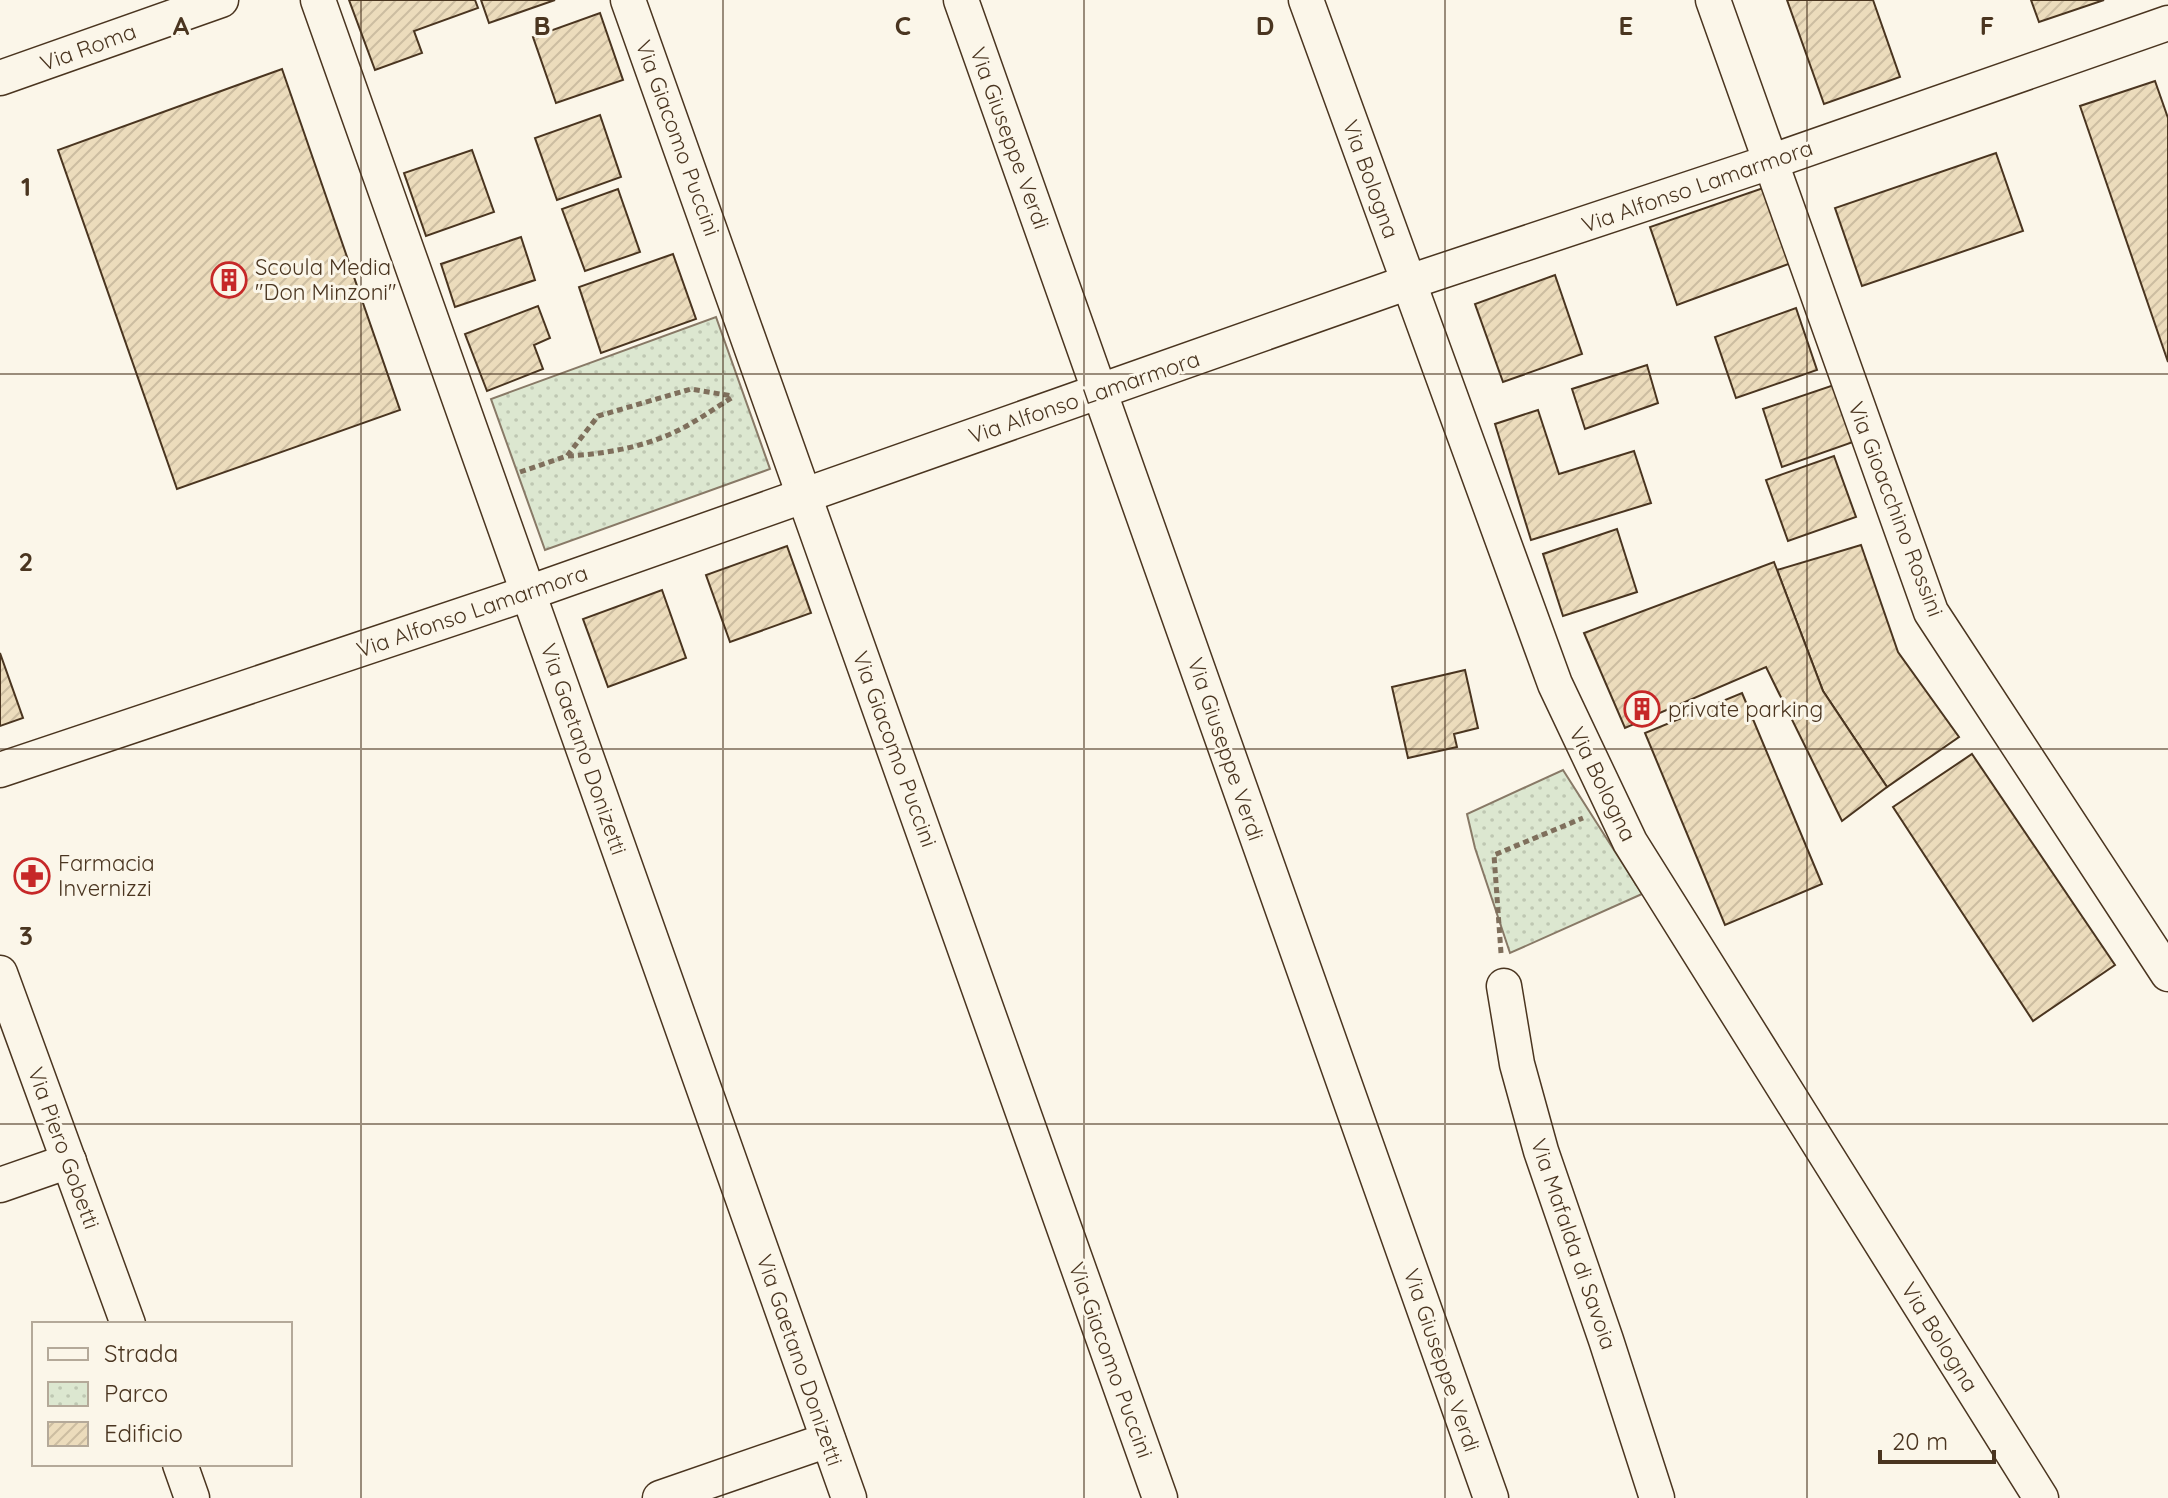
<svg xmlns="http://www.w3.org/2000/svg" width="2168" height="1498" viewBox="0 0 2168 1498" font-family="Quicksand,sans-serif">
<defs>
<pattern id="park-dots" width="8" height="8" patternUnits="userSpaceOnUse" patternTransform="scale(2)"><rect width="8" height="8" fill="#dce7d0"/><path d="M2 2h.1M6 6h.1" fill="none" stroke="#bec7b2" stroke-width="1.8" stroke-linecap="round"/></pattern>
<pattern id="building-hatch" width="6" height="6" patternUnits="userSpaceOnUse" patternTransform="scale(2)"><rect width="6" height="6" fill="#ecdcbc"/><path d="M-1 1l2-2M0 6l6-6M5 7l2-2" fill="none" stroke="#ccbda1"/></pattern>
</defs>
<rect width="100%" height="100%" fill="#fbf6e9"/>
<!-- park -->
<g fill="url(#park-dots)" stroke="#887966" stroke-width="2">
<path d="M716 317 770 469 545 550 491 399Z"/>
<path d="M1563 770 1642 894 1510 953 1475 848 1467 814Z"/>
</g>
<!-- building -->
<g fill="url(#building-hatch)" stroke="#4a3520" stroke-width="2">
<path d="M349 0H475L478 8 414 31 422 53 375 70Z"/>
<path d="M481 0H555L489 23Z"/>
<path d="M1787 0H1873L1900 77 1824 104Z"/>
<path d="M2031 0H2104L2039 22Z"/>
<path d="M600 13 623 80 556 103 533 37Z"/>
<path d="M282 69 400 410 177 489 58 150Z"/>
<path d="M2155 81 2168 118V362L2080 106Z"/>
<path d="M600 115 621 177 557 200 535 138Z"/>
<path d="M472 150 494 212 426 236 404 173Z"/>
<path d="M1996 153 2023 231 1862 286 1835 208Z"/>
<path d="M1769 186 1794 262 1677 305 1650 227Z"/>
<path d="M618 189 640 252 585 271 562 209Z"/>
<path d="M521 237 535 280 455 307 441 264Z"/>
<path d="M673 254 696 319 601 353 579 287Z"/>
<path d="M1555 275 1582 354 1503 382 1475 304Z"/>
<path d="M538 306 550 338 534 345 543 369 487 391 465 334Z"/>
<path d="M1796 308 1817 370 1736 398 1715 337Z"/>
<path d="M1647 365 1658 403 1585 429 1572 389Z"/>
<path d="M1837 384 1856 441 1782 467 1763 409Z"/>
<path d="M1538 410 1559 474 1634 451 1651 503 1531 540 1495 424Z"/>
<path d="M1834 456 1856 517 1788 541 1766 480Z"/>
<path d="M1617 529 1637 592 1563 616 1543 554Z"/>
<path d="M1861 545 1898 652 1959 737 1887 787 1823 691 1777 570Z"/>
<path d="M787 546 811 613 730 642 706 575Z"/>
<path d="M1774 562 1823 691 1887 787 1842 821 1766 667 1625 728 1584 633Z"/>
<path d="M662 590 686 658 608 687 583 619Z"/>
<path d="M0 653 23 718 0 726Z"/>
<path d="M1465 670 1478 728 1454 734 1457 747 1408 758 1392 687Z"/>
<path d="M1742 693 1822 884 1725 925 1645 733Z"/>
<path d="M1972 754 2115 965 2033 1021 1893 807Z"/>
</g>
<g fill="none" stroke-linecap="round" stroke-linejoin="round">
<defs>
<g id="street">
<path d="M318 0 849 1498"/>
<path d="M628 0 1160 1498"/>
<path d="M961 0 1491 1498"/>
<path d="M1306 0 1555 684 1630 842 2041 1498"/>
<path d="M1713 0 1931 612 2168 974"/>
<path d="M0 78 221 0"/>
<path d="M0 770 528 593 1409 282 1770 162 2168 23"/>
<path d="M0 973 128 1324"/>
<path d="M1504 986 1517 1064 1541 1151 1606 1340 1657 1498"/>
<path d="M0 1185 69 1161"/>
<path d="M180 1464 192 1498"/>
<path d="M660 1498 828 1440"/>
</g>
</defs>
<!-- street casing -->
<use href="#street" stroke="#4a3520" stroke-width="37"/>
<!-- path -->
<g stroke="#7f6f5c" stroke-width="5" stroke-dasharray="6 4" stroke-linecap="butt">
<path d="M568 456C605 454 645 447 679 430 697 421 715 408 733 397"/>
<path d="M520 472 567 456 598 416 691 389 732 396"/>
<path d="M1501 953 1494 855 1583 818"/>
</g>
<!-- street -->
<use href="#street" stroke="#fbf6e9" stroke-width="34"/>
</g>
<!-- grid -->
<path fill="none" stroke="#4a3520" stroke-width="2" stroke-opacity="0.55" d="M361 0V1498M723 0V1498M1084 0V1498M1445 0V1498M1807 0V1498M0 374H2168M0 749H2168M0 1124H2168"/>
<!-- icons -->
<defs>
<symbol id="building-ring" viewBox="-11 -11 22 22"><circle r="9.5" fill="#fbf6e9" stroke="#c62828" stroke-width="1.5"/><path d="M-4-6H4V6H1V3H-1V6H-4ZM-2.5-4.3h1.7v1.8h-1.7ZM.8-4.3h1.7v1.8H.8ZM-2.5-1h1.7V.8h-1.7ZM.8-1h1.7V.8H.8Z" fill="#c62828"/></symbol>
<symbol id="pharmacy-ring" viewBox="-11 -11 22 22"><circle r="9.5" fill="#fbf6e9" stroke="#c62828" stroke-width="1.5"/><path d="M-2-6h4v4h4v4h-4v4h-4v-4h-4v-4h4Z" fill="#c62828"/></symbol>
</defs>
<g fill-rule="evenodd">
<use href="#building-ring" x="209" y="260" width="40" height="40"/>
<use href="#building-ring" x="1622" y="689" width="40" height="40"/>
<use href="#pharmacy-ring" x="12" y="856" width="40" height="40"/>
</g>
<g text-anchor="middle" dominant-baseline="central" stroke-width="6" stroke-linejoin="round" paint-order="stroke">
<!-- street labels -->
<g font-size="22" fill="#4a3520" stroke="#fbf6e9">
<text transform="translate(88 47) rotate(-20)">Via Roma</text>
<text transform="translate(678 138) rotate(70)">Via Giacomo Puccini</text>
<text transform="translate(1010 138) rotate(70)">Via Giuseppe Verdi</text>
<text transform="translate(1371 179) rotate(70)">Via Bologna</text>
<text transform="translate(1697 186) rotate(-19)">Via Alfonso Lamarmora</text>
<text transform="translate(1084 397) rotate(-19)">Via Alfonso Lamarmora</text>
<text transform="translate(1896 509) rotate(69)">Via Gioacchino Rossini</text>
<text transform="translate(472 611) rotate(-19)">Via Alfonso Lamarmora</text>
<text transform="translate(584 749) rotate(71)">Via Gaetano Donizetti</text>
<text transform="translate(895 749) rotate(70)">Via Giacomo Puccini</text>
<text transform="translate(1226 749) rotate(71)">Via Giuseppe Verdi</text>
<text transform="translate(1603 784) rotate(64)">Via Bologna</text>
<text transform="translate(64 1148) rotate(70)">Via Piero Gobetti</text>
<text transform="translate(1574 1244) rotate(71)">Via Mafalda di Savoia</text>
<text transform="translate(1940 1337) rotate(58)">Via Bologna</text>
<text transform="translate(800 1360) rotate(71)">Via Gaetano Donizetti</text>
<text transform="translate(1111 1360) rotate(70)">Via Giacomo Puccini</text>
<text transform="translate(1442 1360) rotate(71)">Via Giuseppe Verdi</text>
</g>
<!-- poi labels -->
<g font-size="22" fill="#4a3520" stroke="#fbf6e9" text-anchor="start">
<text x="255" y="267">Scoula Media<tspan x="255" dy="25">"Don Minzoni"</tspan></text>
<text x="1668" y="709">private parking</text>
<text x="58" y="863">Farmacia<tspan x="58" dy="25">Invernizzi</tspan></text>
</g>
</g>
<g font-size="26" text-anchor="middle" font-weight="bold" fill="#4a3520" stroke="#fbf6e9" stroke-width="6" stroke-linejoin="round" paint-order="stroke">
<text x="181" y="35">A</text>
<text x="542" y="35">B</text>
<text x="903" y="35">C</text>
<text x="1265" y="35">D</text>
<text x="1626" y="35">E</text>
<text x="1987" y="35">F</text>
<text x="26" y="196">1</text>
<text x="26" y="571">2</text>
<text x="26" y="945">3</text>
</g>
<!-- legend -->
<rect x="32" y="1322" width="260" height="144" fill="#fbf6e9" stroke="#b4a999" stroke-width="2"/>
<rect x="48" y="1348" width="40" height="12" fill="#fbf6e9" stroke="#b4a999" stroke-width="2"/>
<text x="104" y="1362" font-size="24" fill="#4a3520">Strada</text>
<rect x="48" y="1382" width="40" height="24" fill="url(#park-dots)" stroke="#b4a999" stroke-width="2"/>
<text x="104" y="1402" font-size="24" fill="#4a3520">Parco</text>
<rect x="48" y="1422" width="40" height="24" fill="url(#building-hatch)" stroke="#b4a999" stroke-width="2"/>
<text x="104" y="1442" font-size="24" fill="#4a3520">Edificio</text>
<!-- scale -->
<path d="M1880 1450v12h114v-12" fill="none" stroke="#4a3520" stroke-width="4"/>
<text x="1892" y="1450" font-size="24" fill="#4a3520" stroke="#fbf6e9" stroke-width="6" paint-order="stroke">20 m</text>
</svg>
